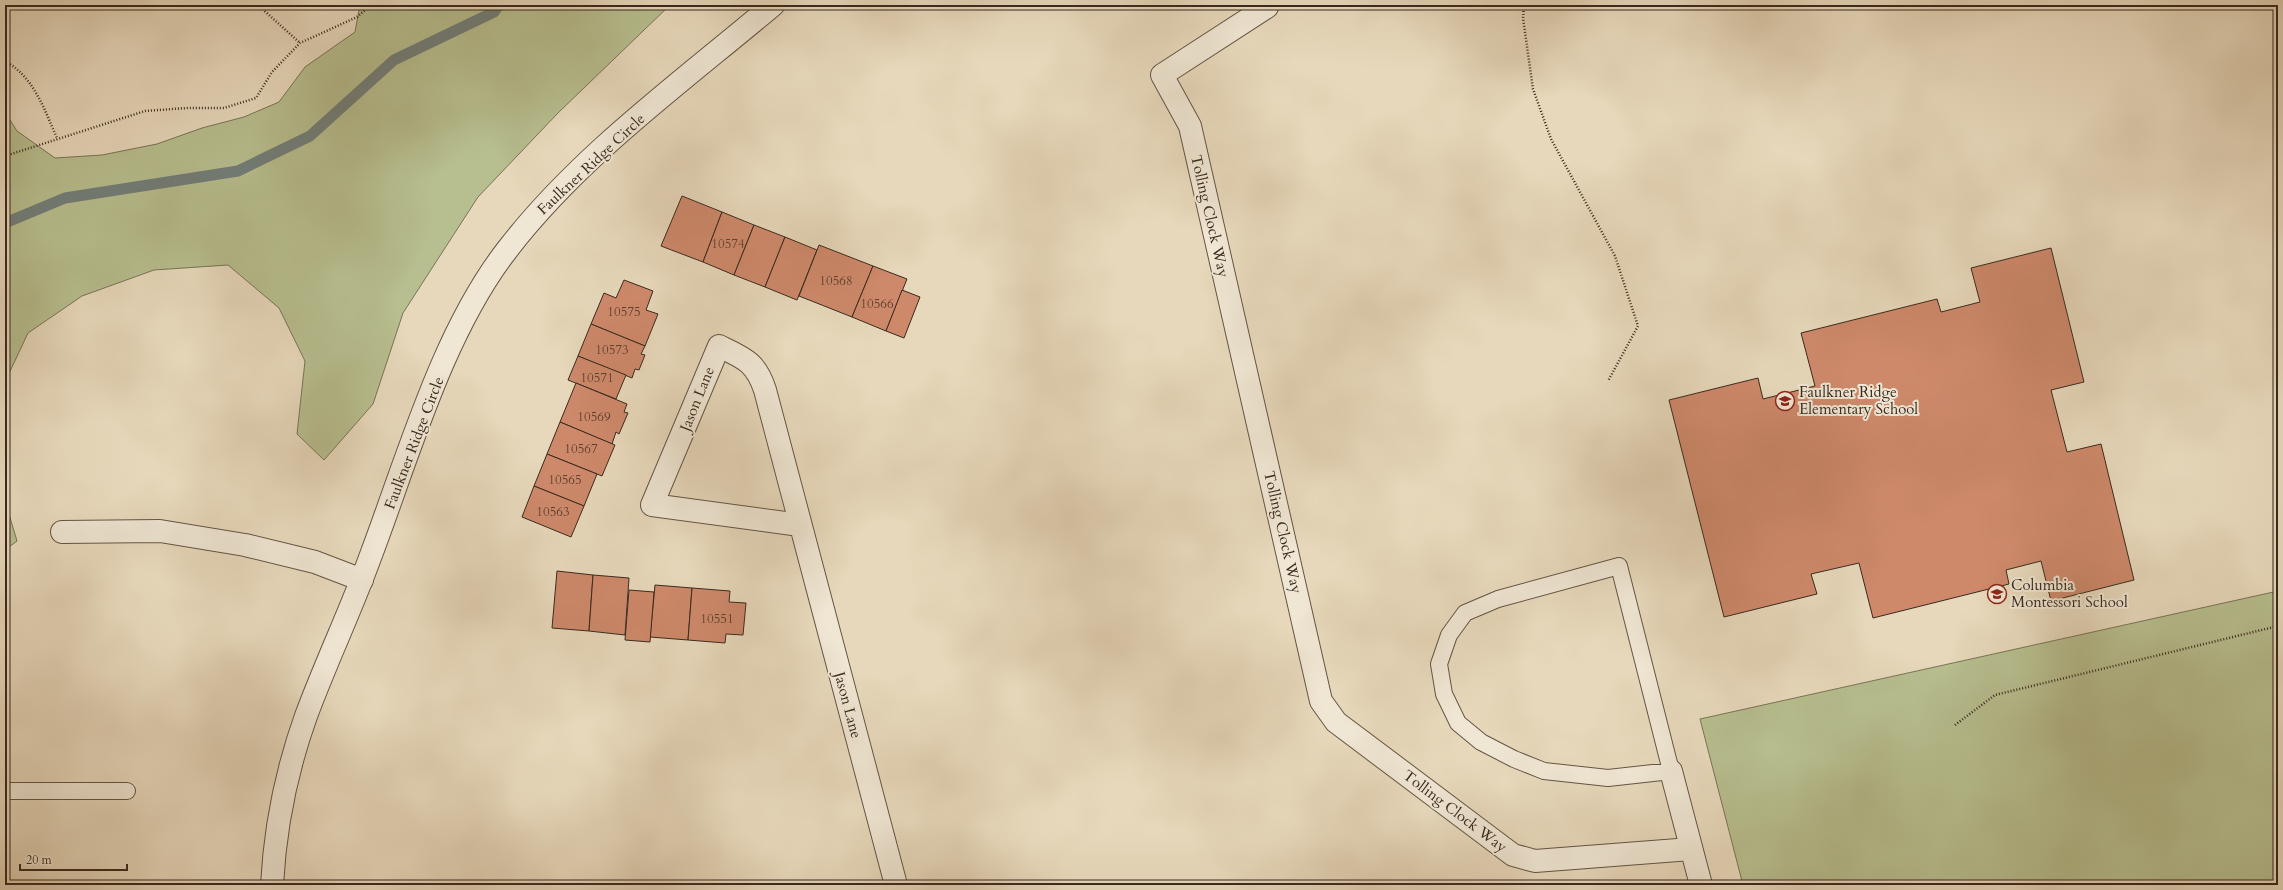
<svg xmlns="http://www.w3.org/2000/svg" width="2283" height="890" viewBox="0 0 2283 890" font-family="Cardo,serif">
<rect width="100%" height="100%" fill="#e7d8bb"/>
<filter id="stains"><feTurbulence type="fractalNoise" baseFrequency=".005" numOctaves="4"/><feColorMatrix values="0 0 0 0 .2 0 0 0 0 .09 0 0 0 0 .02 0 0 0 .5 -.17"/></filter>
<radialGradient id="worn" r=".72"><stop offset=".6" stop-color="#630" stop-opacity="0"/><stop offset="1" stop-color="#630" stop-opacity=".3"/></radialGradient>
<!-- green -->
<g fill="#b7be8f" stroke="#787456">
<path d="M360 5H670L558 113 478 197 403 313 373 404 324 460 297 434 305 361 279 308 228 265 154 270 82 296 28 333 5 382V112L17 131 55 158 102 155 157 144 202 128 244 117 279 102 305 67 355 32Z"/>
<path d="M5 501 17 541 5 550Z"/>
<path d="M2278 591V885H1743L1700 719Z"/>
</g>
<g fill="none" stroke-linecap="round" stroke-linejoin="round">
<!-- stream -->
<path stroke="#727f7a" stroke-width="11" d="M5 223 65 198 238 171 310 136 394 60 494 12 499 5"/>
</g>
<!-- building -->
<g fill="#ce896b" stroke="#39291e">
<path d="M682 196 722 212 703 262 661 246Z"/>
<path d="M722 212 754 225 734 275 703 262Z"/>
<path d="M754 225 785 237 765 287 734 275Z"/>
<path d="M785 237 817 250 797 300 765 287Z"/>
<path d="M819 245 873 266 852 317 799 296Z"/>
<path d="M2051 248 2084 382 2051 390 2067 452 2101 444 2134 580 2051 601 2041 561 2006 570 2009 584 1873 618 1859 563 1811 574 1817 594 1724 617 1669 400 1758 378 1763 399 1815 386 1801 333 1937 299 1941 312 1980 302 1971 268Z"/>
<path d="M873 266 907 279 886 331 852 317Z"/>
<path d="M624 280 653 291 646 310 658 314 645 346 591 324 604 293 616 298Z"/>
<path d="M902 290 920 297 904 338 886 331Z"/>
<path d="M591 324 645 346 641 354 645 355 639 370 635 369 632 378 578 356Z"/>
<path d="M578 356 626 375 616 399 568 380Z"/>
<path d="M576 383 627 404 624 412 628 413 619 434 616 432 612 444 560 422Z"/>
<path d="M560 422 615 445 602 476 547 454Z"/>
<path d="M547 454 597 474 584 506 534 486Z"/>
<path d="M534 486 584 506 571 537 522 517Z"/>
<path d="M557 571 593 575 589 631 552 628Z"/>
<path d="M593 575 629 578 625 635 589 631Z"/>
<path d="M655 585 692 588 688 640 650 637Z"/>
<path d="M692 588 730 591 729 602 746 603 743 635 726 634 725 643 688 640Z"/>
<path d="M629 590 654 592 650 642 625 640Z"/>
</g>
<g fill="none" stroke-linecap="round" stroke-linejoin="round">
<defs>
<g id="service">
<path d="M1619 566 1671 771 1608 778 1544 771 1514 759 1481 742 1458 723 1444 694 1439 664 1449 635 1465 613 1498 599Z"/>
<path d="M5 791H127"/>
</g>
<g id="minor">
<path d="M1267 7 1162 75 1190 126 1321 701 1336 722 1513 855 1535 861 1691 849"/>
<path d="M800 525 652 505 719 346C744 358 756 362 765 390L896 885"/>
<path d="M62 532 160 531 245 545 315 562 362 580"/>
<path d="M1671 771 1701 885"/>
<path d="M272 885C275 828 287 769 306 716 326 662 351 610 371 555 408 457 443 332 507 250 579 156 683 81 773 5"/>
</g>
</defs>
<!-- service casing -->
<use href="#service" stroke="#645545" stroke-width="18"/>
<!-- minor casing -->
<use href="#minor" stroke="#645545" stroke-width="24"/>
<!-- path -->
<g stroke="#39291e" stroke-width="2.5" stroke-dasharray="1 2" stroke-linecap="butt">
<path d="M258 5 300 43"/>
<path d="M1524 5 1523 18 1533 89 1551 139 1615 256 1638 326 1608 381"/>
<path d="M5 61C34 77 44 109 57 138"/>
<path d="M5 156 145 111 187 108H224L256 98 272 72 300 43 357 17 371 5"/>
<path d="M1955 725 1995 695 2278 626"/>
</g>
<!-- service -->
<use href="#service" stroke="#efe6d3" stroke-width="16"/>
<!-- minor -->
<use href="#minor" stroke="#efe6d3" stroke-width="22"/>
</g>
<!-- icons -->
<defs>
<symbol id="school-ring" viewBox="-11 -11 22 22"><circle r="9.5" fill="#efe6d3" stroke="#8f2418" stroke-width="1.5"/><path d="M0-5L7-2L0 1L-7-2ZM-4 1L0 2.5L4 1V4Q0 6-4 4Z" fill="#8f2418"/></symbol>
</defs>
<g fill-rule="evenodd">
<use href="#school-ring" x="1774" y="390" width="22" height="22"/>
<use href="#school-ring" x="1986" y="583" width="22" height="22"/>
</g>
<g text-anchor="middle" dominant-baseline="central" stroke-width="4" stroke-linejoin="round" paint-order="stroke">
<!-- number labels -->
<g font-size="13" fill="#5e4131">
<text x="728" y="244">10574</text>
<text x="836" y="281">10568</text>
<text x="877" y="304">10566</text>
<text x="624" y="312">10575</text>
<text x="612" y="350">10573</text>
<text x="597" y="378">10571</text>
<text x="594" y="417">10569</text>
<text x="581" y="449">10567</text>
<text x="565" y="480">10565</text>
<text x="553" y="512">10563</text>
<text x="717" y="619">10551</text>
</g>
<!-- street labels -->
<g font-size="15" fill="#39291e" stroke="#efe6d3">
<text transform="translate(591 164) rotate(-43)">Faulkner Ridge Circle</text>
<text transform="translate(1210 216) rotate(77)">Tolling Clock Way</text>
<text transform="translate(697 399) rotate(-68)">Jason Lane</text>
<text transform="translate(414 443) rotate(-69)">Faulkner Ridge Circle</text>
<text transform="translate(1283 532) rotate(77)">Tolling Clock Way</text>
<text transform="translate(848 705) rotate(75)">Jason Lane</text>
<text transform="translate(1455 811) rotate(37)">Tolling Clock Way</text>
</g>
<!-- poi labels -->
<g font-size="15" fill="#39291e" stroke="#efe6d3" text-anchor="start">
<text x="1799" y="392">Faulkner Ridge<tspan x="1799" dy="17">Elementary School</tspan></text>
<text x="2011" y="585">Columbia<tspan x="2011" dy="17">Montessori School</tspan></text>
</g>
</g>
<!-- margin -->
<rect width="2283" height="890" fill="none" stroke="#e7d8bb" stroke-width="20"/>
<rect x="6" y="6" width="2271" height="878" fill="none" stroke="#39291e" stroke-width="2"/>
<rect x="10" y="10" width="2263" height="870" fill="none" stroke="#39291e"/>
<!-- scale -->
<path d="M20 864v6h107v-6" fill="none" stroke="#39291e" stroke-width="2"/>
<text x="26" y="864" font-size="12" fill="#39291e" stroke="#efe6d3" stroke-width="3" paint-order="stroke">20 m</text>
<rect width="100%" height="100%" filter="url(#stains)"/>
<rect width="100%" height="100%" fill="url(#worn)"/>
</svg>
